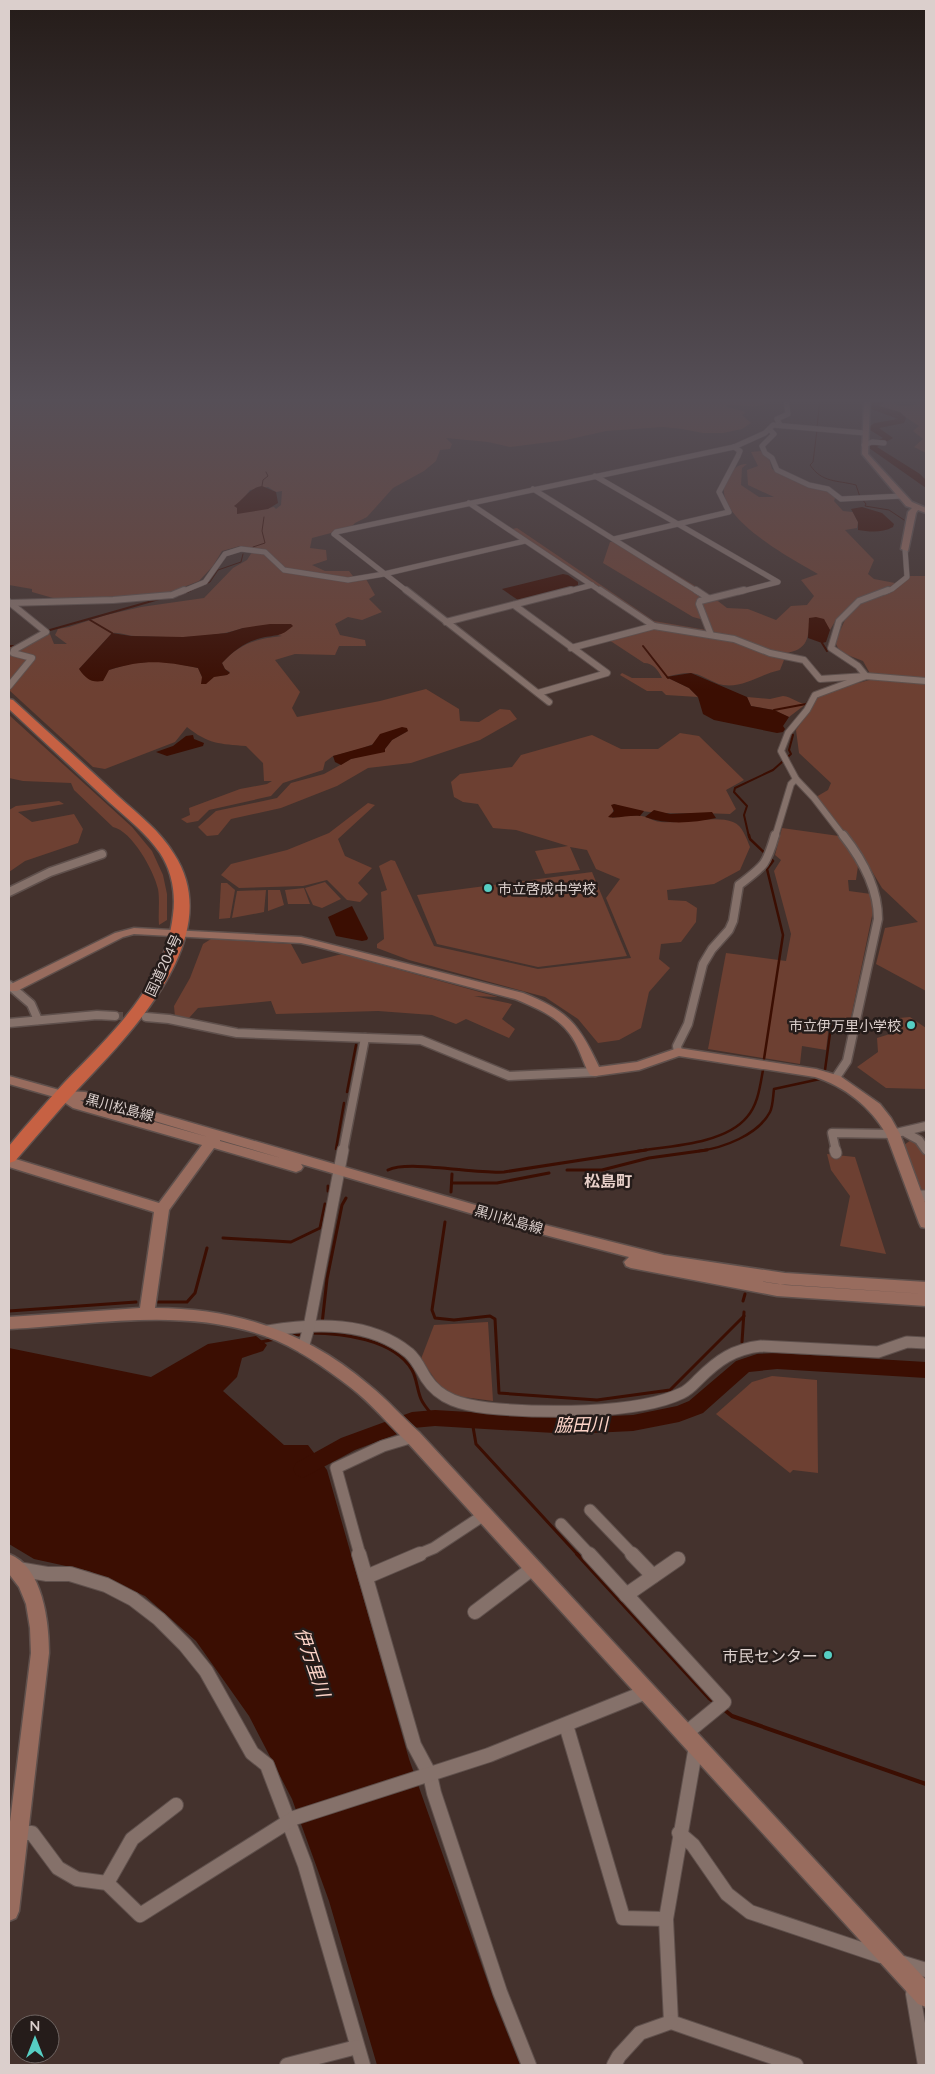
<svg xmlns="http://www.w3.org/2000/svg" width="935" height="2074" viewBox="0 0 935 2074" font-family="Lato,'Noto Sans JP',sans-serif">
<rect width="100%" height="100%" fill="#44322d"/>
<!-- green -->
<g fill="#6d4032" fill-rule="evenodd">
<path d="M9 400H763L767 402C759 411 738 403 727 405V407L746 412 742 415 751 423 742 429 723 433H703L682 429 663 427 606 431 566 440 510 447 488 442 446 438 452 444 450 449 440 450 436 461 424 471 393 488 367 517 355 523 350 528 312 538 310 548 326 550 327 560 312 565 325 571H349L356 580 366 579 375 595 369 599 382 612 362 620 348 617 335 624 340 635 365 640 366 646H339L335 655 295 654 275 660 300 692 292 708 297 717 380 701 426 689 459 709 460 721 479 722 500 709 510 710 517 719 480 740 411 763 368 768 337 786 281 808 231 819 218 835 207 836 198 827 216 811 277 798 291 783 324 774 351 759 385 749 392 740 408 731 360 749 333 756 325 762 323 770 283 783 271 796 209 810 198 821 187 823 181 819 190 815 189 808 240 789 267 784 272 781H264L263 763 246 746C220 744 208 744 187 727L175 742 105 769 93 767 9 690V647H14L11 650 12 654 18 653 17 649 50 634 54 644H67L55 635 58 629 69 627 106 615 141 607 204 598 233 568 247 560 254 549 240 546 222 551 213 566 199 581 166 594 60 600 32 592V589L9 585ZM268 487 276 492 282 491 281 505 276 509 274 507 237 513V508L250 490ZM243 628 282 636C256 639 240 643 222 663L225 669 230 672 227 675 202 677 198 668 164 661 133 663 109 670 79 669 112 633C120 632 127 636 135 636 171 637 208 640 243 628Z"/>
<path d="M915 400H926V453L914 447 923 439 913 431 919 426 901 414 882 409 877 405 881 402 892 401C899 409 909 406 918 404Z"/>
<path d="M761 451 769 458 772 469 780 473 829 490 836 496 834 501 843 511 853 512 858 522 857 528 845 530 874 560 868 574 874 579 895 583 905 576H926V991L876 964 885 928 918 922 882 888 861 853 816 797 828 790 831 783 799 753 796 730 821 693 873 679 863 661 840 652 835 642 849 611 837 618 830 630 823 619 810 618C808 642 807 651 780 654L784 660 780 670C761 674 744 688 723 685 712 683 700 673 690 673 682 673 673 675 666 677L689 688 698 697 666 695 662 691H647L620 675 622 673 632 678H662C658 670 653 663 644 663L609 640 654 628 707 638 732 641 654 624 512 529 517 528 654 621 706 630 704 620 693 617 603 563 610 542 621 541 710 595 727 608 748 609 776 620 791 606 807 605 814 596 801 580 818 574C794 560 706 514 727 479 732 470 737 464 747 464L742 468 741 485 759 497H774L748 485 747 470 758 466 751 452Z"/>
<path d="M783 696C792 697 797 703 806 704L789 717 774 710 751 706 747 697 770 699Z"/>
<path d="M9 715 132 827 152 851 163 875 167 894V920L159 925C158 914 160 901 158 889 154 871 132 831 113 827L74 790 71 783 23 781 9 778Z"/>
<path d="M680 733 699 736 744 780 726 790 736 809 730 814C691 811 651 818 614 804L612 818C623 816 635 814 646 817 651 819 656 822 661 822 682 824 716 815 733 822 743 826 746 838 750 847L740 870 714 884 667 890 668 900 686 901 697 908 696 922 681 942 661 944 659 959 670 968 649 992 641 1028 619 1040 598 1043 578 1019 545 997 409 960 377 948V944L384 939 381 892 387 890 379 866 391 860 395 861 434 946 538 969 631 958 606 898 620 879 596 869 587 850 570 847 580 870 545 874 535 851 568 846 516 830 493 828 478 804 463 802 454 797 451 782 460 774 512 767 521 755 592 735 621 749H658Z"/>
<path d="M59 801 64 804 18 812 32 822 74 814 83 829 78 843 25 861 9 872V810L16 806Z"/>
<path d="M368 803 375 805 338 839 345 856 372 868 358 883 368 894 360 902 347 900 327 880 303 886 239 888 221 875 231 864 287 850 329 833Z"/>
<path d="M782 828 839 836 858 866 856 880H848L849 891 871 894 873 911 849 1027 829 1024 826 1050 802 1046 800 1064 708 1049 726 953 786 961 791 934 774 871 781 860 775 855Z"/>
<path d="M592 872 627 956 538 967 437 944 417 895Z"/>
<path d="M325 882 341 899 322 908 313 905 305 888Z"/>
<path d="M221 883H227L235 890 230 918 219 919Z"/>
<path d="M304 888 310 904H288L285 890Z"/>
<path d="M266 890 264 912 232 918 237 891Z"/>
<path d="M268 890H280L284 905 268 911Z"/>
<path d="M211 939 291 944 302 964 342 954 498 997 474 996 512 1004 502 1019 515 1029 509 1038 466 1019 456 1024 432 1015 378 1011 276 1014 271 1001 198 1008 189 1018 175 1017 174 1006 190 978 203 944Z"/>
<path d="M910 1017 926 1028V1089L886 1088 857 1067 878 1052 877 1038 893 1033 899 1018Z"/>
<path d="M911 1140 916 1141 926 1154V1193H923L904 1145Z"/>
<path d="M827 1154 855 1157 886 1254 840 1246 850 1196 831 1170Z"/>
<path d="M488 1322 493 1401 456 1396 441 1388 421 1359 434 1325Z"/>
<path d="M772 1376 817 1380 818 1473 793 1470 790 1473 716 1414 752 1382Z"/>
</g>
<!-- water -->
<g fill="#3b0e02">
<path d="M262 486 276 492 278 503 268 509 237 514V508L234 506C244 499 249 488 262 486Z"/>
<path d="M862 507 882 513 894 524 893 527C882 533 870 532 858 530V522L851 509Z"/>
<path d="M563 574 568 575 578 582V585L522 600H518L502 589Z"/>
<path d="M816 617 824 619 830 630 826 642 822 643 808 638 809 618Z"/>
<path d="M270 624H291L293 626C279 638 278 634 261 638 245 642 233 651 222 663L225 669 230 673 227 675 214 677 206 684H201L202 677 198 668C163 661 144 659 109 670L103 681C91 683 86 679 79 669L112 633 131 636 183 637 227 633 243 628Z"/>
<path d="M691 673 747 697 751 706 774 710 789 717 783 726 785 729 783 732 777 733 714 720 703 714 698 697 689 688 666 677Z"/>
<path d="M402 727 407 728 408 731 392 740 385 749V752L351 759 341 765 335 762 333 756 372 745 380 734Z"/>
<path d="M193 735 194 739 204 743 203 746 167 756 156 752 173 746 186 736Z"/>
<path d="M614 804 644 811 640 816C629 815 617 819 608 817L614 811 611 805Z"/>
<path d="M654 810 670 814 712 812 716 818C693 823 667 825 645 817Z"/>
<path d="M352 906 368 938 367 940 362 941 336 936 328 917Z"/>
<path d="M256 1336 267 1345 263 1351 242 1358 237 1377 223 1391 284 1445H308L327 1470 409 1759 494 2000 520 2065H377L329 1901 292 1799 249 1716 196 1641 145 1596 89 1571 34 1559 9 1544V1348L151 1377 208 1344Z"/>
</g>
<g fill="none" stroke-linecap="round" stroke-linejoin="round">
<!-- stream-far4 -->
<g stroke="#3b0e02" stroke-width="1">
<path d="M817 427 820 400"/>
<path d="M817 430 813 462 810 465C822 483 837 480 856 485L860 497"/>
<path d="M262 486 263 480 268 476 266 472"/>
<path d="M862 499 866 504 865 506 889 510 904 520"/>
<path d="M253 547 265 543 262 531 264 517"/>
<path d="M204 585 210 582 218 570 241 562 243 554"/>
<path d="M188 592 199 587"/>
</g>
<!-- stream-far3 -->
<g stroke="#3b0e02" stroke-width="2">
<path d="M177 596 191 590"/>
<path d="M90 620 112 633"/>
<path d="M50 630 159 599"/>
<path d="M822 643 827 651"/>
<path d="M9 646H18"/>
<path d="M643 646 668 678"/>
<path d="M813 694 824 689"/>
<path d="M774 712V710L806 704 809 700"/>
<path d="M749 837 744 815 747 806 734 792 735 788 773 770 791 754 789 750 793 735 790 732"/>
</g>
<!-- stream-far2 -->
<g stroke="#3b0e02" stroke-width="2.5">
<path d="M749 835 750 839 773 861 767 869 783 935 764 1059"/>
<path d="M825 1070 831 1026 850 1029 851 1027"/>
<path d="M347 1092 356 1045"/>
<path d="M336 1149 344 1103"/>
<path d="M638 1151C670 1146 725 1144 747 1117 758 1105 760 1086 763 1070"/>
<path d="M699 1151C723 1148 758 1135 770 1112 773 1106 773 1096 774 1089L820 1079"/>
</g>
<!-- stream-far1 -->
<g stroke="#3b0e02" stroke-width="3">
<path d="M388 1170C408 1160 476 1174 504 1172L646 1150"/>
<path d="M567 1170H602L649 1158 707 1150"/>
<path d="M452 1183H497L549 1173"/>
<path d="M328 1186V1191"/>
<path d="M451 1192 452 1174"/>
<path d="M445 1222 432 1310 435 1318 454 1320 490 1316 495 1319 499 1393 597 1400 670 1390 744 1316"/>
<path d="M223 1238 291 1242 320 1228 325 1204"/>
<path d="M743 1301 745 1294"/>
<path d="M158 1302H187L195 1293 207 1248"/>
<path d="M9 1311 136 1302"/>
<path d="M322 1324 327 1279 342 1205 346 1198"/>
<path d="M310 1333C341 1333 394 1339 412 1370 417 1379 417 1390 421 1399 424 1406 430 1412 435 1418"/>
<path d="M288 1336 305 1334"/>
<path d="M261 1342 275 1339"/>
<path d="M742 1342 744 1312"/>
<path d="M472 1421 476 1444 578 1555"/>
</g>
<!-- stream -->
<g stroke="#3b0e02" stroke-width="4">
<path d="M577 1554 709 1698 716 1703"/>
<path d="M722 1708 732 1716 926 1784"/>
</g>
<!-- river -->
<g fill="#3b0e02" fill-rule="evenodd">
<path d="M874 400H888L879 406 900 412 906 418 904 423 879 428 893 438 877 447 920 474 926 480V488L869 448 871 443 883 438 870 430V426L875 423 898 419 871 409 870 407Z"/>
<path d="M777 1353 926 1362V1378L777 1369 749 1372 703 1413 679 1422 633 1431 571 1434 435 1426 413 1428 355 1450 303 1478 296 1475 293 1469 296 1463 341 1438 412 1412 435 1410 571 1418 633 1415 677 1406 689 1401 736 1361 757 1354Z"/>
</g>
<!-- street-tunnel -->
<path stroke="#5b4a45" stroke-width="8" stroke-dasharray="8 4.5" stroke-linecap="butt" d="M115 1016H138"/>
<defs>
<g id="street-far4">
<path d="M780 425 777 419 788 414 786 400"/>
<path d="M770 430 774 434 762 446 765 453 772 458 777 470 809 485 828 489 841 499 902 496"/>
<path d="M864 445 872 442 884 443"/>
<path d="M595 476 778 582 739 592"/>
<path d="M533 489 698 592"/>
<path d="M469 503 602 592"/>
<path d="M614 539 729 512 719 492 738 456 740 451 734 447"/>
<path d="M181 592 205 582 225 554 241 549 265 552 284 570 348 580 384 574 525 541"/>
<path d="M408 592 334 534 336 532 734 447 765 433 773 425 865 433"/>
<path d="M566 592 592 585"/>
<path d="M885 592 892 589 907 577 905 549"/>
</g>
<g id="street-far3">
<path d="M406 590 549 702"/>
<path d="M600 590 654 626 734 639 770 653 804 660 820 679 866 676 926 681"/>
<path d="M696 590 708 598"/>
<path d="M9 602 46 632 14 650 13 653 32 658 9 686"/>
<path d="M9 603 113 600 172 595 184 590"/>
<path d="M514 605 607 673 538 693"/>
<path d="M446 622 571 590"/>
<path d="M711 635 699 604 700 601 744 590"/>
<path d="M571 648 654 626"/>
<path d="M775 837 791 784 796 779"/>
<path d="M844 837 814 798 796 779 781 751 788 733 807 710 815 695 866 676 858 666 831 648 839 621 859 601 888 590"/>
</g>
<g id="street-far2">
<path d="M9 892 50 872 102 854"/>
<path d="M9 985 31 1004 38 1020"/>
<path d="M146 1017 169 1019 237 1033 421 1040 509 1076 595 1072"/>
<path d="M9 1023 97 1015 115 1016"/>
<path d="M678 1052 677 1046 688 1024 703 964 712 949 729 930 733 921 739 885C764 866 766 866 775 835"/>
<path d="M835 1079 847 1061 878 919C878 888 862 859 843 835"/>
<path d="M906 1133 919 1140 926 1150"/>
<path d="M343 1151 365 1038"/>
<path d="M836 1151 832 1133 892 1134 926 1126"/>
</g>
<g id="street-far1">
<path d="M835 1150 836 1153"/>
<path d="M916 1196H926"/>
<path d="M268 1331C315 1323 370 1321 409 1353 417 1360 421 1370 426 1378 440 1400 463 1405 488 1408 538 1413 637 1415 682 1393 689 1390 694 1384 699 1379 718 1360 734 1349 761 1346L878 1352 907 1342 926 1343"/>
<path d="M303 1348 309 1327 343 1150"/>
<path d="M590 1510 633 1555"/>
<path d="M561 1524 590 1555"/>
<path d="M360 1555 336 1468 383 1446 413 1437"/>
<path d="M417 1555 434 1548 484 1515"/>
</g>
<g id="street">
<path d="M359 1554 414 1745 430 1775 434 1793 500 1992 529 2065"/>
<path d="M589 1554 724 1702 685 1734"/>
<path d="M632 1554 653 1576"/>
<path d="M18 1569 47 1574H70L106 1585 133 1599 159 1619 185 1645 206 1671 252 1753 267 1765 305 1865 363 2065"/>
<path d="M366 1577 420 1554"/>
<path d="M626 1595 678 1559"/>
<path d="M475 1612 533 1568"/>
<path d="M566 1725 623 1918 666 1919"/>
<path d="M696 1746 666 1919 671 2022 796 2065"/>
<path d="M18 1833H32L58 1868 77 1879 107 1883 140 1915 294 1818 489 1755 646 1692"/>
<path d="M679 1833 693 1845 727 1894 750 1912 881 1956"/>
<path d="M107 1883 132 1839 176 1805"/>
<path d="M903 1963 926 1970"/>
<path d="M914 1989 913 1994 925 2065"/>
<path d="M287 2065 357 2047"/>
<path d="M614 2065 619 2056 640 2033 671 2022"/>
</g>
<g id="secondary">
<path d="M864 400H870L868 454 912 502 926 508V513L918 510 916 513 908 551 901 549 908 512 912 508 906 506 862 454Z"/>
<path d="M134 928 301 937 523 993C568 1011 579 1024 599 1067L637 1062 678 1048 816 1069 840 1076 880 1104 891 1118 900 1134 926 1205V1228L921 1227 919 1223 886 1134C871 1107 844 1086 815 1077L679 1056 639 1070 595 1076 590 1075C584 1065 581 1053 575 1042 562 1018 539 1009 515 999L315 946 301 943 134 934 123 937 17 991H9V985L115 933Z"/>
<path d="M9 1076 63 1091 85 1092 545 1225 664 1255 785 1273 926 1282V1294L785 1285 741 1278 777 1284 926 1294V1306L777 1296 631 1268 626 1266 624 1262 629 1257 545 1235 301 1164 303 1167 301 1170 296 1172 214 1148 169 1210 155 1308C235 1308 308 1332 369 1385 387 1399 402 1417 419 1432L926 1980V2007L918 2004 407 1442C388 1424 371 1403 350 1387 324 1367 296 1347 265 1336 182 1307 94 1325 9 1329V1317L140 1308 154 1212 9 1167V1157L159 1203 202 1145 73 1108 58 1098 9 1084ZM80 1100H85L208 1137 83 1102ZM220 1140 281 1158 220 1141Z"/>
<path d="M9 1554C43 1567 49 1622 49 1653L19 1911 16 1918 9 1921V1830L31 1653 30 1628 26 1604 19 1587 9 1574Z"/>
</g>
<path id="highway" d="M9 699 13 700C49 733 84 764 119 797 139 815 160 831 174 854 228 937 129 1035 77 1090 56 1113 36 1137 15 1161L9 1163V1146C27 1124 45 1104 64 1083 111 1034 165 986 173 915 176 894 172 871 160 853 146 833 127 818 109 802 76 771 42 740 9 709Z"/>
</defs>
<!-- street-far4 casing -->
<use href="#street-far4" stroke="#5f504c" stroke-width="6"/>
<!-- street-far3 casing -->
<use href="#street-far3" stroke="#5f504c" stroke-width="8"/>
<!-- street-far2 casing -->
<use href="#street-far2" stroke="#5f504c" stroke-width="11"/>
<!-- street-far1 casing -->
<use href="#street-far1" stroke="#5f504c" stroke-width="13"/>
<!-- street casing -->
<use href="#street" stroke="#5f504c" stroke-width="16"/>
<!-- secondary casing -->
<use href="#secondary" stroke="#5f504c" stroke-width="3"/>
<!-- highway casing -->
<use href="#highway" stroke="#5f504c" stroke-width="3"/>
<!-- street-far4 -->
<use href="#street-far4" stroke="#85716a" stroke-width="5"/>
<!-- street-far3 -->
<use href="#street-far3" stroke="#85716a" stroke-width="6"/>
<!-- street-far2 -->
<use href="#street-far2" stroke="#85716a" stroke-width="8"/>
<!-- street-far1 -->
<use href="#street-far1" stroke="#85716a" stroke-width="11"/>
<!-- street -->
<use href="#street" stroke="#85716a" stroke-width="14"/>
<!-- secondary -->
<use href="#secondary" fill="#986c5e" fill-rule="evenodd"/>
<!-- highway -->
<use href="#highway" fill="#c66143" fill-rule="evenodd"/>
</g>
<!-- sky -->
<linearGradient id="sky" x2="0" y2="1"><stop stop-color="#251c19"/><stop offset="0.58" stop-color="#564f57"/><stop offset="1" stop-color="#564f57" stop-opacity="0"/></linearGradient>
<rect width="935" height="691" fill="url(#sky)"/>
<!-- markers -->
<g fill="#56cec3" stroke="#251c1a" stroke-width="2">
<circle cx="488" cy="888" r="5"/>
<circle cx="911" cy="1025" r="5"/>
<circle cx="828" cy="1655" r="5"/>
</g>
<g text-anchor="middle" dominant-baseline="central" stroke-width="5" stroke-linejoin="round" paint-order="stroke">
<!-- poi labels -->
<g font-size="14" fill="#dbcfcc" stroke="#251c1a" text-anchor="start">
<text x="498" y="888">市立啓成中学校</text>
<text x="901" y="1025" text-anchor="end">市立伊万里小学校</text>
</g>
<!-- street labels -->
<g font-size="14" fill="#dbcfcc" stroke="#251c1a">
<text transform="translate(163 965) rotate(-65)">国道204号</text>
<text transform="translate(120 1107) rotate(15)">黒川松島線</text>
<text transform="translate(509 1219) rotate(16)">黒川松島線</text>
</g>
<!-- quarter labels -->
<g font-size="16" font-weight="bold" fill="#e7d0c9" stroke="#251c1a">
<text x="608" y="1180">松島町</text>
</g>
<!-- near-poi labels -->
<g font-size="16" fill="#dbcfcc" stroke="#251c1a" text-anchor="end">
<text x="818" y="1655">市民センター</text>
</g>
<!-- near-water labels -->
<g font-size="18" font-style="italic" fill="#fcd3c7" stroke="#251c1a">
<text transform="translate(581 1424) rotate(-1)">脇田川</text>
<text transform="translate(313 1662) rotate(71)">伊万里川</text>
</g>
</g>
<!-- border -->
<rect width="935" height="2074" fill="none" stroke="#dbcfcc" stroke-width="20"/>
<!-- north arrow -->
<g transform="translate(35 2039)"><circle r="24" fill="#251c1a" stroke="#6e6461"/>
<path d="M0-4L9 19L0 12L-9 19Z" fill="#56cec3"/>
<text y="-8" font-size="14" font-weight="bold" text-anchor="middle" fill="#dbcfcc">N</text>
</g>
</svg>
